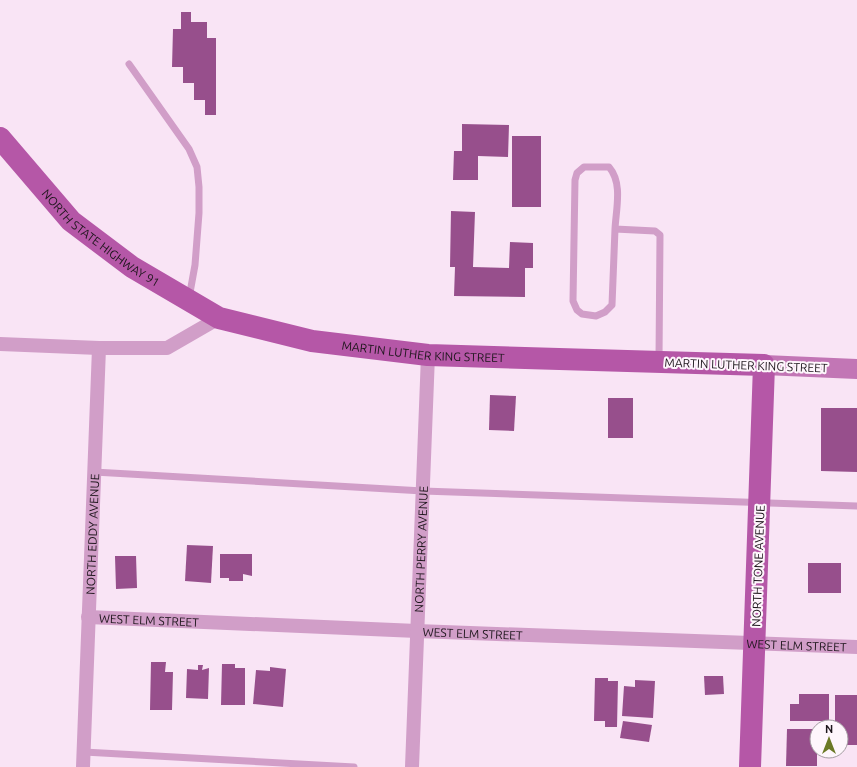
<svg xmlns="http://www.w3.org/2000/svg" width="857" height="767" viewBox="0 0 857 767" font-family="Ubuntu,sans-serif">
<rect width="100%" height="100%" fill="#f9e4f5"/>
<!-- building -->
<g fill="#974f8c">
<path d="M181 12H191V22H207V38H216V115H205V100H194V83H183V67H172L173 29H181Z"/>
<path d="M462 124 509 125 508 157 478 156V180H453L454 151H462Z"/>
<rect x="512" y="136" width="29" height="71"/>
<path d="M451 211 475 212 473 267 509 268 510 242 533 243V268H525V297L454 296 455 267H450Z"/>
<path d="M490 395 516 396 514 431 489 430Z"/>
<rect x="608" y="398" width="25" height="40"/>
<path d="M821 408H857V472L821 471Z"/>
<path d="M187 545 213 546 211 583 185 581Z"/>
<path d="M220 554H252V576L243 574V581H229V578H220Z"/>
<path d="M115 556H136L137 588 116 589Z"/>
<rect x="808" y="563" width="33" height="30"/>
<path d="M151 662H166L165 672H173L172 710H150Z"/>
<path d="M222 664H235V668H245V705H221Z"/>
<path d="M198 665H203L202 670 209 668 208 699 186 698 187 669 198 670Z"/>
<path d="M270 667 286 669 283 707 253 704 256 670 270 671Z"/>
<path d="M704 676H723L724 694 705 695Z"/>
<path d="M595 678H608V681H618L617 727H605V721H594Z"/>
<path d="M635 680 655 681 653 718 622 716 624 686 635 687Z"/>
<path d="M799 694H829V721H790V704H799Z"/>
<path d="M835 695H857V745H841V727H835Z"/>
<path d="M623 721 652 725 649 742 620 738Z"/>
<path d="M787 729H817V766H786Z"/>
</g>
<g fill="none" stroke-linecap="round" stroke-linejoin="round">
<!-- lane -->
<g stroke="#d19ec8" stroke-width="7">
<path d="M129 64 189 149 197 167 199 187V213L195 265 189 298"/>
<path d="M615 229C616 209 623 183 609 167H584L577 173 575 180 573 301 577 310 582 314 596 316 605 312 612 305 615 229 655 231 660 235 659 360"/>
<path d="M94 472 423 491 857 506"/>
<path d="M84 752 354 767"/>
</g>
<!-- street -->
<g stroke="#d19ec8" stroke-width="14">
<path d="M0 344 99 348H167L219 318"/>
<path id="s1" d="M88 617 417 631 857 647"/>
<path id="s2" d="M83 767 99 348"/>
<path id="s3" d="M412 767 428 355"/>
</g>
<!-- secondary -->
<path stroke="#c276b5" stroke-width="20" d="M764 365 857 369"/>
<!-- primary -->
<path stroke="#b557a7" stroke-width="22" id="s4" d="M0 138 71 221 132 267 219 318 312 341 428 355 764 365 750 767"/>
</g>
<g text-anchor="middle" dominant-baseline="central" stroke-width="4" stroke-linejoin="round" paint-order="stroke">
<!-- street labels -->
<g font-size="12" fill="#1e161c" stroke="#fef6fc">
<text stroke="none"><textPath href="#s4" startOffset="143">NORTH STATE HIGHWAY 91</textPath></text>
<text stroke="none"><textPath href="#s4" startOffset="494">MARTIN LUTHER KING STREET</textPath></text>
<text transform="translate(746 365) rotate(2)">MARTIN LUTHER KING STREET</text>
<text stroke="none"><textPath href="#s2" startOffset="233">NORTH EDDY AVENUE</textPath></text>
<text stroke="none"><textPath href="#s3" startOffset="218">NORTH PERRY AVENUE</textPath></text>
<text transform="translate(758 566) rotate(-88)">NORTH TONE AVENUE</text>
<text stroke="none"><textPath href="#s1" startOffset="61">WEST ELM STREET</textPath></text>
<text stroke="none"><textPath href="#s1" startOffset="385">WEST ELM STREET</textPath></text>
<text stroke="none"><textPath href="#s1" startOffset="709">WEST ELM STREET</textPath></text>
</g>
</g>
<!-- north arrow -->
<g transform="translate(829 739)"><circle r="19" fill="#fef6fc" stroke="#a49ca2"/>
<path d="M0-3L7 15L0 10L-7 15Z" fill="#6b7926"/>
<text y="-6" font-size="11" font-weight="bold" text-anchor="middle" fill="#1e161c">N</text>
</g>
</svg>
